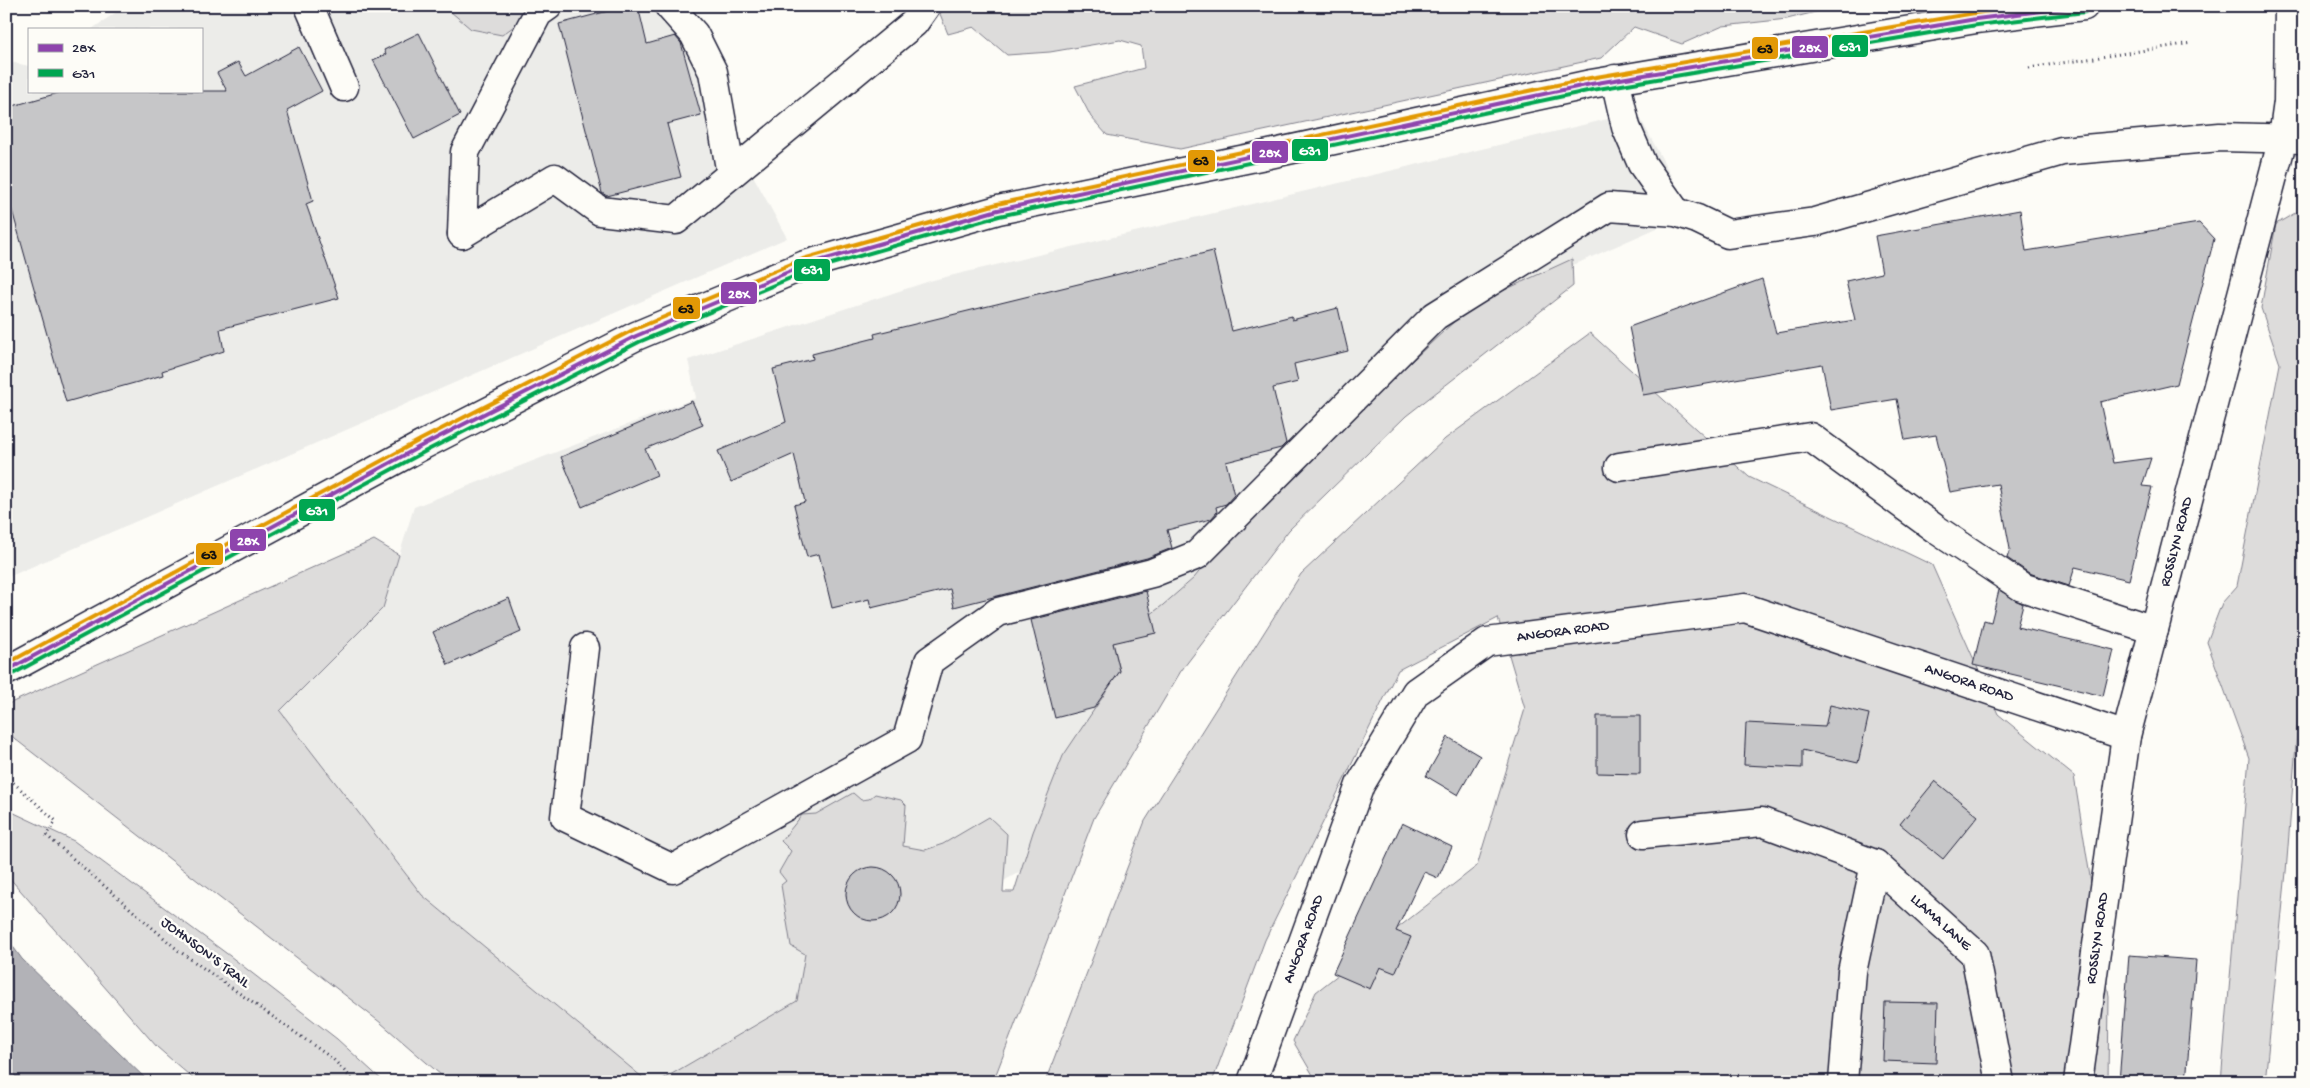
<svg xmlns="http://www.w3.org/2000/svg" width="2310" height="1088" font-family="'Gochi Hand',sans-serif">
	<rect width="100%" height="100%" fill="#fdfcf7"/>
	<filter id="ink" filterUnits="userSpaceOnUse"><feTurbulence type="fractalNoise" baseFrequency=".02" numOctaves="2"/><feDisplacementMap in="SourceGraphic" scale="10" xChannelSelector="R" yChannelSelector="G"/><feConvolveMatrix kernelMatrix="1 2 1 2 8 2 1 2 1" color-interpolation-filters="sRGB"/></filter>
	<g filter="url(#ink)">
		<g fill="#ecece9">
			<path d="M 125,6 L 661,6 L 787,238 L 6,578 L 6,61 L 29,66 L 29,91 L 201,91 L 201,29 L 92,29 Z"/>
			<path d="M 1637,112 L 1691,213 L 1501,297 L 1332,424 L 1038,861 L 658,1082 L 648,1082 L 422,895 L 280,711 L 383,608 L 414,507 L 696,398 L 688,360 L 933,280 Z"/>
		</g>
		<g fill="#dddcdb" stroke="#807f8b">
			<path d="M 444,6 L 527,6 L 521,21 L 502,35 L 471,29 Z"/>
			<path d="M 946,6 L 1840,6 L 1787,19 L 1723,26 L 1682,44 L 1634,27 L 1601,58 L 1180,149 L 1107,135 L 1091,117 L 1075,86 L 1144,68 L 1141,46 L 1120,40 L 1050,52 L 1007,55 L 974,27 L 948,34 L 940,14 Z"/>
			<path d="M 2304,208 L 2304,643 L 2286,872 L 2265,1082 L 2221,1082 L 2249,758 L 2207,642 L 2222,603 L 2237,586 L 2280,364 L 2261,308 L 2276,224 Z"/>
			<path d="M 1572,259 L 1573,286 L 1406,416 L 1289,530 L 1181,671 L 1094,818 L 993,1082 L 658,1082 L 797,1001 L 805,954 L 791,946 L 781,885 L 786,881 L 779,872 L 791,851 L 781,841 L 802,815 L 816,814 L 853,793 L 861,800 L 869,799 L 875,794 L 901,800 L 906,805 L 903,846 L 925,850 L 943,844 L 989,817 L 1007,834 L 1003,892 L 1014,892 L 1033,832 L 1063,756 L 1120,671 L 1113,643 L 1163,605 L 1194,578 L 1243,518 L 1472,305 Z"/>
			<path d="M 1590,333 L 1749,477 L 1932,565 L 1998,714 L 2074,776 L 2109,996 L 2108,1082 L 1317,1082 L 1293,1041 L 1316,992 L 1477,866 L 1525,709 L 1498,618 L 1398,670 L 1265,940 L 1212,1082 L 1045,1082 L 1145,821 L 1301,574 L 1445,439 Z"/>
			<path d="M 374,540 L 399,555 L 383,608 L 280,711 L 422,895 L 648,1082 L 449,1082 L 381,1023 L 15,739 L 6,729 L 6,705 Z"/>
			<path d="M 6,807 L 10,811 L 74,841 L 230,956 L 337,1039 L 384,1082 L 197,1082 L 157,1047 L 6,874 Z"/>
		</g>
		<path fill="#b2b2b7" stroke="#787885" d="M 6,937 L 22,959 L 149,1082 L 21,1082 L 6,1066 Z"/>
		<g fill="#c6c6c8" stroke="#22223b">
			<path d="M 627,6 L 638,6 L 647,44 L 675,36 L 681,43 L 701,115 L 667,124 L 681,177 L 607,196 L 602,193 L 559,24 Z"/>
			<path d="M 419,33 L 460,115 L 414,139 L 373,60 L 386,54 L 384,50 Z"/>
			<path d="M 299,47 L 322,91 L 287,110 L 313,201 L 306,204 L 339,298 L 220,329 L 224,351 L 162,371 L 163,375 L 66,402 L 6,189 L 6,108 L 65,91 L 227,91 L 217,73 L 238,62 L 246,76 Z"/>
			<path d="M 2020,210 L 2026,251 L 2199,223 L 2214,239 L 2177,384 L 2100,402 L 2113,463 L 2151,458 L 2142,486 L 2152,487 L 2129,580 L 2075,567 L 2069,586 L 2029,573 L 2007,558 L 2010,549 L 1998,484 L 1950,492 L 1936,435 L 1905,440 L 1897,399 L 1831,410 L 1822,364 L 1643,395 L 1629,327 L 1762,279 L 1776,333 L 1855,320 L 1846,281 L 1882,273 L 1875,236 Z"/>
			<path d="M 1213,251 L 1232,331 L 1292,316 L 1292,320 L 1338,308 L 1348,351 L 1294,364 L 1298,382 L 1273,388 L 1286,443 L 1281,448 L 1226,462 L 1234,495 L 1226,504 L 1216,507 L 1217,512 L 1211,519 L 1167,530 L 1172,548 L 1147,558 L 954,607 L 950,589 L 871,608 L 869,599 L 832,608 L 819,554 L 807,557 L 794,505 L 805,502 L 794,454 L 731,482 L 718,451 L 786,422 L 773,369 L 813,359 L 812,354 L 875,338 L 874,334 Z"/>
			<path d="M 692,401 L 703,425 L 645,449 L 657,475 L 582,507 L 561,457 Z"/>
			<path d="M 1999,590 L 2023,604 L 2017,627 L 2114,650 L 2103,696 L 1973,665 L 1984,620 L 1991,622 Z"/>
			<path d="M 1146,591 L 1156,633 L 1113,643 L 1120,671 L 1094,708 L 1055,718 L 1031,620 Z"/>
			<path d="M 509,598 L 521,632 L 448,665 L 433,632 Z"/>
			<path d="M 1830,705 L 1869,714 L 1858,763 L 1802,750 L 1802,768 L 1744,765 L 1746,723 L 1825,727 Z"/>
			<path d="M 1597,716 L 1640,716 L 1640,774 L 1597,773 Z"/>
			<path d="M 1448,737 L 1480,756 L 1458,795 L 1426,776 Z"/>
			<path d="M 1935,781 L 1978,816 L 1943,859 L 1900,824 Z"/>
			<path d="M 1402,823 L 1452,847 L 1438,878 L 1424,872 L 1396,931 L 1411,937 L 1395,973 L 1380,967 L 1370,989 L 1333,973 Z"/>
			<circle cx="873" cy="894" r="27"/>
			<path d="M 2129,955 L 2196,960 L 2186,1082 L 2119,1082 Z"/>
			<path d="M 1885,1002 L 1938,1003 L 1936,1063 L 1883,1061 Z"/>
		</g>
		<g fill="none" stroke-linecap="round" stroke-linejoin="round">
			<g stroke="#22223b" stroke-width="31">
				<g id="minor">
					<path d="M 309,6 L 344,87"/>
					<path d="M 669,6 L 694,34 L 713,72 L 731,174"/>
					<path d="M 1615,79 L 1626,127 L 1642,164 L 1676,212"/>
					<path d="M 462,234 L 555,178 L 600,211 L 676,220 L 914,23 L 926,6"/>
					<path d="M 462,234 L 465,152 L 538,13 L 548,6"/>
					<path d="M 1619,467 L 1810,437 L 1937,530 L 2022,587 L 2154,630"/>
					<path d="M 585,648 L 565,817 L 673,869 L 907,739 L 929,661 L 998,612 L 1152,573 L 1197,555 L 1435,316 L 1609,207 L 1676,212 L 1697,219 L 1728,234 L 1815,222 L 2062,151 L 2220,137 L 2304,139"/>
					<path d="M 6,671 L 423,445 L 636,336 L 805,265 L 998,210 L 1265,155 L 1591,84 L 1976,19 L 2084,6"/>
					<path id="s1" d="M 1643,834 L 1762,822 L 1875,864 L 1975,954 L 2000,1082"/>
					<path id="s2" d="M 1252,1082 L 1360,785 L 1416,692 L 1487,642 L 1745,608 L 2126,736"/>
					<path d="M 1843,1082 L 1852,972 L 1875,864"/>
					<path id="s3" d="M 2078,1082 L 2126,736 L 2283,138 L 2288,102 L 2289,6"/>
				</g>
			</g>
			<g stroke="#22223b" stroke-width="3" stroke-dasharray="1 4" stroke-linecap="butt">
				<path d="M 2029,68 L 2192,43"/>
				<path d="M 6,776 L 56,821 L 46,835 L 179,951 L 333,1059 L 355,1082"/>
			</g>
			<use href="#minor" stroke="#fdfcf7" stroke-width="28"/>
			<g stroke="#fdfcf7" stroke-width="8">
				<path id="bus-1" d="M 6,671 L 423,445 L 636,336 L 805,265 L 998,210 L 1591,84 L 1976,19 L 2082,6"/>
			</g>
			<g stroke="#fdfcf7" stroke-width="8">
				<path id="bus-2" d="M 9,676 L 426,451 L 639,342 L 807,271 L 999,216 L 1592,90 L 1977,25 L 2085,12"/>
			</g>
			<g stroke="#fdfcf7" stroke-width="8">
				<path id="bus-3" d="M 6,664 L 420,440 L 633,330 L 803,259 L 997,204 L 1590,78 L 1975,13 L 2030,6"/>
			</g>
			<use href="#bus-1" stroke="#8e44ad" stroke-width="4"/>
			<use href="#bus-2" stroke="#00a651" stroke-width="4"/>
			<use href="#bus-3" stroke="#e29906" stroke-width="4"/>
		</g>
	</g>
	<g text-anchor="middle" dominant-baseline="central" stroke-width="5" stroke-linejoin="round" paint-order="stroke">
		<g font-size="15" fill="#22223b" stroke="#fdfcf7">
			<text stroke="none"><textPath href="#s3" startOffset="550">ROSSLYN ROAD</textPath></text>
			<text stroke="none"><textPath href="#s2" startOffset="588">ANGORA ROAD</textPath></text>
			<text stroke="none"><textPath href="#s2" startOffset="1008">ANGORA ROAD</textPath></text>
			<text stroke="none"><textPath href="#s1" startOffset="328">LLAMA LANE</textPath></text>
			<text stroke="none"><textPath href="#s3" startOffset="145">ROSSLYN ROAD</textPath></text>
			<text stroke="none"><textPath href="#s2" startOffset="152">ANGORA ROAD</textPath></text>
			<text transform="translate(205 953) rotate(37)">JOHNSON'S TRAIL</text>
		</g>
	</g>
	<g stroke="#fdfcf7" stroke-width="2">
		<rect x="1831" y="34" width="38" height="24" rx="5" fill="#00a651"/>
		<rect x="1791" y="35" width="38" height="24" rx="5" fill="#8e44ad"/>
		<rect x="1751" y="36" width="28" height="24" rx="5" fill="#e29906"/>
		<rect x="1291" y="138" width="38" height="24" rx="5" fill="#00a651"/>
		<rect x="1251" y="140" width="38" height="24" rx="5" fill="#8e44ad"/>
		<rect x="1187" y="149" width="29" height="24" rx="5" fill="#e29906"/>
		<rect x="793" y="258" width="38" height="24" rx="5" fill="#00a651"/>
		<rect x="720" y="281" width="38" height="24" rx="5" fill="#8e44ad"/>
		<rect x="672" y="296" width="29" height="24" rx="5" fill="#e29906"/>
		<rect x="298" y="498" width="38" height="24" rx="5" fill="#00a651"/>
		<rect x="229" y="528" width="38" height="24" rx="5" fill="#8e44ad"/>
		<rect x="195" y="542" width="29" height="24" rx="5" fill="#e29906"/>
	</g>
	<g font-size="14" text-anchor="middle" font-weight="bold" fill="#fff">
		<text x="1850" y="51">G31</text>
		<text x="1810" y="52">28X</text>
		<text x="1310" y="155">G31</text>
		<text x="1270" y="157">28X</text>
		<text x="812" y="274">G31</text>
		<text x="739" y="298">28X</text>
		<text x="317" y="515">G31</text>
		<text x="248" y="545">28X</text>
	</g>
	<g font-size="14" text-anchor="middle" font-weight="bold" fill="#111">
		<text x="1765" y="53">G3</text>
		<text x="1201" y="165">G3</text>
		<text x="686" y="313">G3</text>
		<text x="209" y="559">G3</text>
	</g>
	<rect width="2310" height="1088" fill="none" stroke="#fdfcf7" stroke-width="25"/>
	<rect x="12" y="12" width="2285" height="1063" fill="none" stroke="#22223b" stroke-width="2" filter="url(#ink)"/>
	<rect x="28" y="28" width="175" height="65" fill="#fdfcf7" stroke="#a5a5ac"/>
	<rect x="38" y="44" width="25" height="8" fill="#8e44ad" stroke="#a5a5ac"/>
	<text x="72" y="52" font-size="15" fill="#22223b">28X</text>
	<rect x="38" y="69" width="25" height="8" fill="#00a651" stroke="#a5a5ac"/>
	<text x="72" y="78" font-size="15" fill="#22223b">G31</text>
</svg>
